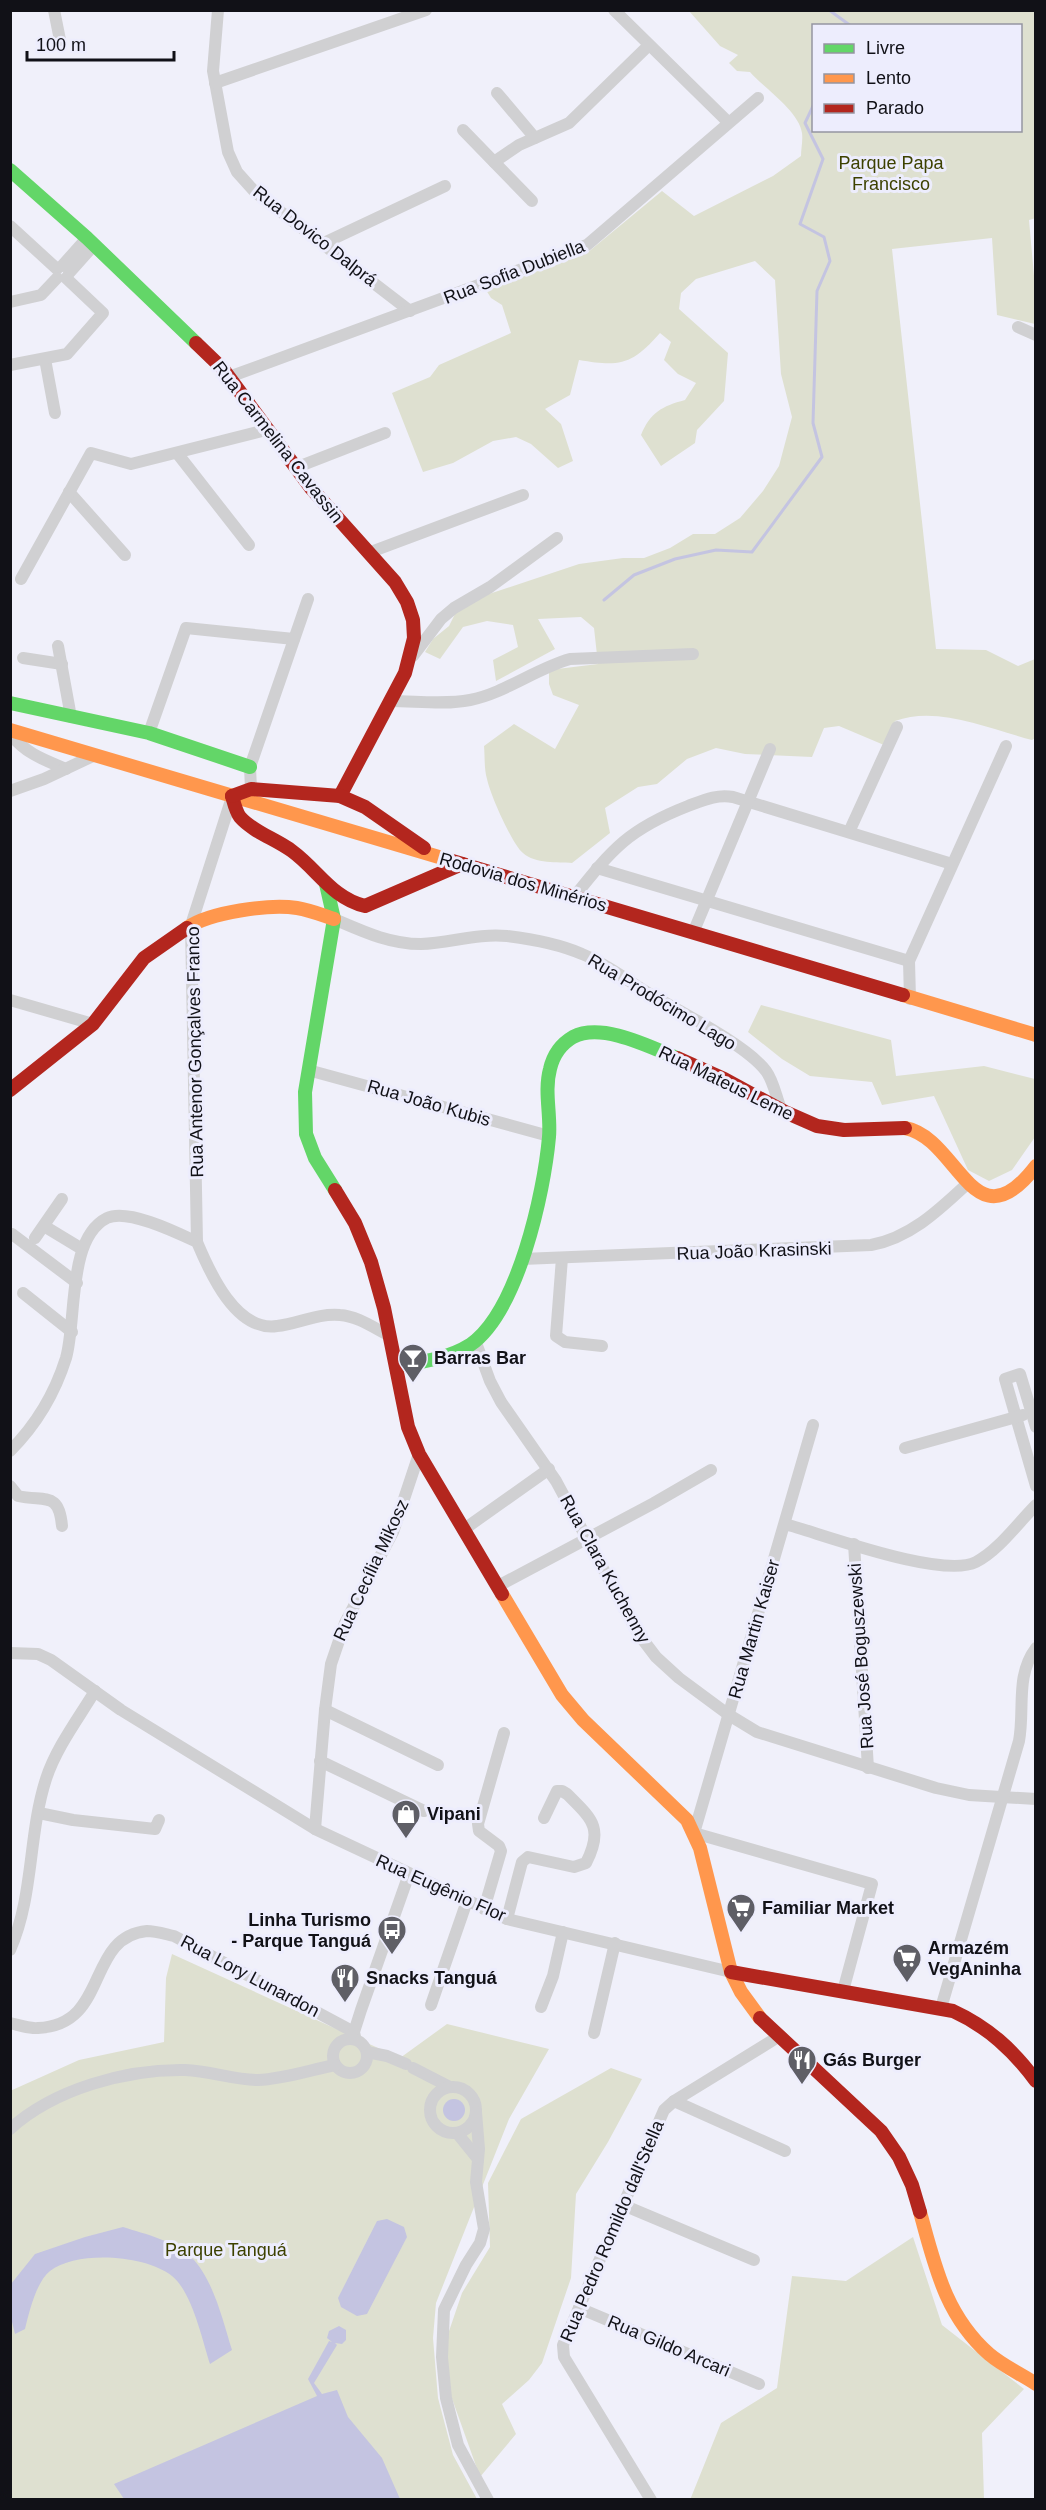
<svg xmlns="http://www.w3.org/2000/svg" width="1046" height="2510" font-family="Helvetica,sans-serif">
	<rect width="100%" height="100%" fill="#f0f0fa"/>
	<g fill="#dee0d0" fill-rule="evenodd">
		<path d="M 689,11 L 1035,11 L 1036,218 L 1029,220 L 1035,287 L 1035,324 L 997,315 L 992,238 L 892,249 L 936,649 L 986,650 L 1018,666 L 1035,659 L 1035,738 L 1032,740 C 990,729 937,705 895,721 L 884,745 L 839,726 L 824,728 L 812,757 L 745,754 L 716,748 L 687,759 L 657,784 L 638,787 L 605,808 L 610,833 L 572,863 C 558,862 535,864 523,853 C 512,844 490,794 487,779 C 484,769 485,757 484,746 L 514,724 L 555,749 L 579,705 L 553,695 L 549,684 L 549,670 L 598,664 L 594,628 L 581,617 L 538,619 L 555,649 L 496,681 L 493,660 L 518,647 L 513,625 L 487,621 L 463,627 L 440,659 L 425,652 L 433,639 L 449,626 L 457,610 L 474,599 L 579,564 L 623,558 L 644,558 L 670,548 L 693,534 L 715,534 L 740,518 L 763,491 L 779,466 L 792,417 L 781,374 L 775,280 L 755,261 L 696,279 L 681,293 L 679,309 L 728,353 L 724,401 L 697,430 L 695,443 L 661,466 L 641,435 C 650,413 662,406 685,400 L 696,383 L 678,374 L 664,360 L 671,342 L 660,333 C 632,365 620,367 579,360 L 570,395 L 545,409 L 561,424 L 573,461 L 558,468 L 531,444 L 516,437 L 493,441 L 453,463 L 423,472 L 392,393 L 430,377 L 439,365 L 511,333 L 502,305 L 491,298 L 486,290 L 587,253 L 662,191 L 694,216 L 773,176 L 801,156 C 801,149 803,140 802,133 C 799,111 764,88 750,72 L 737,71 L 729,63 L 738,55 L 720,46 ZM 814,26 L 1020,26 L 1020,130 L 814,130 Z"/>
		<path d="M 761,1005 L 891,1040 L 896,1076 L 984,1066 L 1035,1079 L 1035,1137 L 1012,1170 L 989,1181 L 968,1170 L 934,1096 L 882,1105 L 872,1082 L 810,1076 L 782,1059 L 748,1032 Z"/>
		<path d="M 172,1954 L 400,2058 L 447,2024 L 549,2049 L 509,2119 L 436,2303 L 433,2338 L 438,2398 L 453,2455 L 477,2499 L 11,2499 L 10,2091 L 79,2060 L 164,2042 L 166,1978 Z"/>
		<path d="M 611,2068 L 642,2079 L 608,2142 L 576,2194 L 571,2278 L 542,2363 L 529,2380 L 502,2404 L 516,2434 L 480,2477 L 450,2393 L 446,2340 L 462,2293 L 490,2247 L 488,2183 L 521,2119 Z"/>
		<path d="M 913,2237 L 942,2325 L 1024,2389 L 982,2433 L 984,2499 L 690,2500 L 721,2423 L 777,2388 L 792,2276 L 846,2281 Z"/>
	</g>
	<g fill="#c4c4e1">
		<circle cx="454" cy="2110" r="11"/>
		<path d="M 387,2219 L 404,2227 L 407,2237 L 367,2314 L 357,2316 L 341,2307 L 338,2298 L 377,2221 Z"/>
		<path d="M 123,2227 C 145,2234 175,2241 191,2257 C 213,2278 223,2321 232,2350 L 210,2364 C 202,2339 192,2292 172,2276 C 146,2255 77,2250 50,2271 C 36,2282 29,2313 25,2329 L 15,2334 L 11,2318 L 11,2284 L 35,2254 L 85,2237 Z"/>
		<path d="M 339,2326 L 346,2330 L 346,2340 L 342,2344 L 335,2343 L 337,2345 L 314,2383 L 322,2394 L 337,2390 L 348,2417 L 382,2458 L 400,2499 L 124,2499 L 114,2484 L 317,2396 L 308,2379 L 329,2341 L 332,2342 L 327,2338 L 329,2331 Z"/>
	</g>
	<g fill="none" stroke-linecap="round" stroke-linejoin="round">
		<g stroke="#c4c4e1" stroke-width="3">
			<path d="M 829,10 L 851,26"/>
			<path d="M 604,600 L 634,575 L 675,559 L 716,550 L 752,552 L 822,457 L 813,423 L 817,291 L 830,261 L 824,237 L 800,224 L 823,159 L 805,123 L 814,104"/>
		</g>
		<g stroke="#d0d0d2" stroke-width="12">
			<path d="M 54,10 L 60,40"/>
			<path d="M 218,10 L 213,71 L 228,152 L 237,172 L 255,192 L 410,311"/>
			<path d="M 614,10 L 728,122"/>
			<path d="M 215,83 L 426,10"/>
			<path d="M 497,93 L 535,138"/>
			<path d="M 463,130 L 532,201"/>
			<path d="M 494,162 L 519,145 L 569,123 L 648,46"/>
			<path d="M 10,226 L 57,269"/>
			<path d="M 324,243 L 445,186"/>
			<path d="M 62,266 L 87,238"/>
			<path d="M 69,273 L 94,245"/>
			<path d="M 10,302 L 41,295 L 57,278"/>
			<path d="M 1018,327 L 1036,335"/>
			<path d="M 45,359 L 55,413"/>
			<path d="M 10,365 L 67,354 L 103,313 L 66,278"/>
			<path d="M 229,377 L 587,245 L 758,98"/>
			<path d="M 177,453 L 249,545"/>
			<path d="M 295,468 L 385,433"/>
			<path d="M 69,492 L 125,555"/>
			<path d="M 368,553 L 523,495"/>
			<path d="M 21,579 L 91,453 L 131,464 L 266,430"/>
			<path d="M 58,646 L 71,717"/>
			<path d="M 413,656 L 441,619 L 454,608 L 490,587 L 557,538"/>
			<path d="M 23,658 L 62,664"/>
			<path d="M 391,701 C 416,701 445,705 470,700 C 505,693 535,669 570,659 L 693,654"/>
			<path d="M 149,733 L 186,628 L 294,639"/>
			<path d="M 10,734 C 27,754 42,759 66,769"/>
			<path d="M 251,789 L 250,767 L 308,599"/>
			<path d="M 10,791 L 44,779 L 93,756"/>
			<path d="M 849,832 L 897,727"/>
			<path d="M 597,868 L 909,961"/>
			<path d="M 574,897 C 613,848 629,829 688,806 C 704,800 717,794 733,797 L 952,864"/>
			<path d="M 334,919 C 362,931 389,944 421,944 C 450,943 478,933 507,936 C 532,939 559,944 582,954 C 605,963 624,978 645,991 C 675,1009 747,1045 766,1071 C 774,1082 776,1097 781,1109"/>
			<path d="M 693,933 L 770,749"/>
			<path d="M 910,999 L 909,961 L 1006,746"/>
			<path d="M 10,1000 L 93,1024"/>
			<path d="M 308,1070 L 549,1136"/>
			<path d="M 44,1226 L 82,1249"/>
			<path d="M 12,1234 L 77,1283"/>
			<path d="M 35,1238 L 62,1199"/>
			<path d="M 197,1242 L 191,925 L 232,797"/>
			<path d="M 562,1258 L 556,1336 L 565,1342 L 602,1346"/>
			<path d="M 522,1259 L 871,1245 C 910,1238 939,1210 967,1184"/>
			<path d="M 23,1293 L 72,1332"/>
			<path d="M 475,1340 L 490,1381 L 501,1402 L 556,1481 L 637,1632 L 656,1657 L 679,1678 L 729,1715 L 757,1732 L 936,1788 L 969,1795 L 1036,1799"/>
			<path d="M 813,1425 L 694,1833 L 872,1884 L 843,1991"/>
			<path d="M 1036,1427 L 1020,1374 L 1005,1379 L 1036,1486"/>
			<path d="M 905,1448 L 1023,1415"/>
			<path d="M 10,1451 C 36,1425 55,1393 66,1358 C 77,1319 67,1238 107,1218 C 128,1208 178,1233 197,1242 C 210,1273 236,1332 277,1326 C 298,1324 317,1313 340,1315 C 357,1316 374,1328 390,1336"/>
			<path d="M 10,1486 L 18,1496 C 45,1502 59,1491 62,1526"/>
			<path d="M 785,1524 C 825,1535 942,1579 976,1562 C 999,1550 1017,1524 1036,1505"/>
			<path d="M 463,1530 L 549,1469"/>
			<path d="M 854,1544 L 868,1768"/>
			<path d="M 498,1586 L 654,1503 L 711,1470"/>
			<path d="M 10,1653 L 38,1654 L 51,1660 L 121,1710 L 315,1829 L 507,1919 L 731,1972"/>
			<path d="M 325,1710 L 438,1765"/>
			<path d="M 320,1761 L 424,1811"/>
			<path d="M 39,1813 L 73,1820 L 155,1829 L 159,1820"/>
			<path d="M 315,1829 L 325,1710 L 331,1664 L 345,1623 L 393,1532 L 419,1454"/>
			<path d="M 484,1909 L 501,1851 L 499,1846 L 479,1831 L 478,1824 L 504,1733"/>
			<path d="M 507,1919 L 522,1862 L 528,1857 L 574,1867 L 586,1863 C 604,1828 592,1819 567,1794 L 562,1791 L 557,1791 L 544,1818"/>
			<path d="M 10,1950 C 34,1896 28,1835 46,1779 C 56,1748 78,1719 95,1691"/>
			<path d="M 431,2005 L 467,1901"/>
			<path d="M 541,2007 L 553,1976 L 563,1932"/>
			<path d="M 941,2008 L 1019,1741 C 1025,1709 1015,1676 1036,1648"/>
			<path d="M 10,2023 C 19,2025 29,2029 38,2028 C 110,2025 85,1937 147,1931 C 155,1931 165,1934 174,1936 L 354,2032"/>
			<path d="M 594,2033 L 615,1943"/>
			<path d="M 355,2037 L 354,2032 L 361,2010 L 409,1874"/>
			<circle cx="350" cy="2056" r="17"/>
			<path d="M 367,2052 L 387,2056 L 406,2064"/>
			<path d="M 413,2068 L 450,2087"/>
			<circle cx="453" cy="2110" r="23"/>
			<path d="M 674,2101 L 785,2151"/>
			<path d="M 476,2112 L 479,2149 L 476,2182 L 484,2229 L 480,2243 L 466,2265 L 444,2310 L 442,2357 L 446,2398 L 458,2445 L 488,2500"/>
			<path d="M 10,2129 C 54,2089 126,2069 185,2070 C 210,2071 235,2080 258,2080 C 284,2079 310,2070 335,2065"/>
			<path d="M 457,2133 L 478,2159"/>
			<path d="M 623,2205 L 754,2260"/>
			<path d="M 579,2308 L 759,2384"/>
			<path d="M 651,2500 L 564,2357 L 563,2345 L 664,2110 L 674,2101 L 778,2037"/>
		</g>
		<g stroke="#63d668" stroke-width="14">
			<path d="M 10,170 L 87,238 L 196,343"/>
			<path d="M 10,703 L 149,733 L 250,767"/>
			<path d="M 326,884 L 334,919 L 305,1092 L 306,1134 L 315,1158 L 335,1190"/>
			<path d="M 396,1366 C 421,1362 448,1359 470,1345 C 518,1312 544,1193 549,1137 C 551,1115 544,1091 550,1069 C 553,1056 561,1044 573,1037 C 602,1022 650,1047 677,1058"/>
		</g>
		<g stroke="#ff974d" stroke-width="14">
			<path d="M 10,730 L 449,860"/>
			<path d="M 187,928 C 210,912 269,904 297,908 C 310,910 322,915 334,919"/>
			<path d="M 903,995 L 1036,1035"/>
			<path d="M 905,1128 C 959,1138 973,1248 1036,1166"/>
			<path d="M 502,1594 L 562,1695 L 583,1720 L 687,1820 L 700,1848 L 731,1972 L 741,1992 L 760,2018"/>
			<path d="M 920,2212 C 935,2266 945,2315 989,2354 C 1003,2366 1021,2374 1036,2384"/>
		</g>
		<g stroke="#b3261e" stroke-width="14">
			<path d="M 196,343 L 223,369 L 311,488 L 395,582 L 407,602 L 413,620 L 414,638 L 405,673 L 340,796"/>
			<path d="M 232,796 C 234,803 236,812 240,817 C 253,832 276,839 292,851 C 318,870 332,898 365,906 L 462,864"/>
			<path d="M 232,796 L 251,789 L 340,796 L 365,807 L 424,848"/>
			<path d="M 449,860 L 903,995"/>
			<path d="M 677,1058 L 724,1079 L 785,1112 L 817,1126 L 844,1130 L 905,1128"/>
			<path d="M 10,1090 L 93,1024 L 144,958 L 187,928"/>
			<path d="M 335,1190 L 355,1223 L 371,1262 L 384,1308 L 408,1427 L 419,1454 L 502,1594"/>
			<path d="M 731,1972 L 953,2011 C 988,2027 1013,2050 1036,2081"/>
			<path d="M 760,2018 L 881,2131 L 899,2157 L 912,2185 L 920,2212"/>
		</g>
	</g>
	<defs>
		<g id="bar-pin" transform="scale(1.5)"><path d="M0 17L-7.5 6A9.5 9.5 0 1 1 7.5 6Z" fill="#5f5f66" stroke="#ededfd"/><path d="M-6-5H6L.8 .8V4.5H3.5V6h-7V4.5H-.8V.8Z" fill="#fff"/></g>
		<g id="shop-pin" transform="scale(1.5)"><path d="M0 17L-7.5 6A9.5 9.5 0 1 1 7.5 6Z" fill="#5f5f66" stroke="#ededfd"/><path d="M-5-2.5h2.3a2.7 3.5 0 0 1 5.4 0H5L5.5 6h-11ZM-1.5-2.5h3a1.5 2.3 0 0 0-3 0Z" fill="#fff"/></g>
		<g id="supermarket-pin" transform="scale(1.5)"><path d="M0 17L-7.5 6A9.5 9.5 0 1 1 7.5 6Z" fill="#5f5f66" stroke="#ededfd"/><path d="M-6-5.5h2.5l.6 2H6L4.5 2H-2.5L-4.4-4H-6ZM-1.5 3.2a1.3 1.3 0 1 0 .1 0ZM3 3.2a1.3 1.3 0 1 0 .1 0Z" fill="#fff"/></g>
		<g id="bus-pin" transform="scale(1.5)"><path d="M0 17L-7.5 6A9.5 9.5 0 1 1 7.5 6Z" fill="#5f5f66" stroke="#ededfd"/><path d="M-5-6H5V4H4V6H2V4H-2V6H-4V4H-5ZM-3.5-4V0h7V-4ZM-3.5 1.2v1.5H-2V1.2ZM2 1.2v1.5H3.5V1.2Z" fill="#fff"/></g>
		<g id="restaurant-pin" transform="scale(1.5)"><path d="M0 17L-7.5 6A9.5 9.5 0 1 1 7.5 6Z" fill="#5f5f66" stroke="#ededfd"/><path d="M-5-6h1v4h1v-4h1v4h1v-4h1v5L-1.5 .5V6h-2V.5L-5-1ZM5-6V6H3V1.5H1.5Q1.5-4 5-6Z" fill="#fff"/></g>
	</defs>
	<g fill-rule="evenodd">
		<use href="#bar-pin" x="413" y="1358"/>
		<use href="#shop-pin" x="406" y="1814"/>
		<use href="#supermarket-pin" x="741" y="1908"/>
		<use href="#bus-pin" x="392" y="1930"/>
		<use href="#supermarket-pin" x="907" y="1958"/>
		<use href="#restaurant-pin" x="345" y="1978"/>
		<use href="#restaurant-pin" x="802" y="2060"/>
	</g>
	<g text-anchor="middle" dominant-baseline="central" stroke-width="6" stroke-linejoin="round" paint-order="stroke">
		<g font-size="18" fill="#3d4100" stroke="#ededfd">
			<text x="891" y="163">Parque Papa<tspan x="891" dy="21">Francisco</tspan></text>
			<text x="226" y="2250">Parque Tanguá</text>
		</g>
		<g font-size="18" fill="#111117" stroke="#ededfd">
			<text transform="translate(315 236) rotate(38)">Rua Dovico Dalprá</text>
			<text transform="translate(514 272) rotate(-21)">Rua Sofia Dubiella</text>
			<text transform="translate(278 442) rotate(52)">Rua Carmelina Cavassin</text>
			<text transform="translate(523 882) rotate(16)">Rodovia dos Minérios</text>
			<text transform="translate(662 1002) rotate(31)">Rua Prodócimo Lago</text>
			<text transform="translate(195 1052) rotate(-91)">Rua Antenor Gonçalves Franco</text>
			<text transform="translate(726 1083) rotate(26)">Rua Mateus Leme</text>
			<text transform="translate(429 1103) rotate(16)">Rua João Kubis</text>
			<text transform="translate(754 1251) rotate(-2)">Rua João Krasinski</text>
			<text transform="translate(605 1569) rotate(61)">Rua Clara Kuchenny</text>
			<text transform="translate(371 1570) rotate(-65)">Rua Cecília Mikosz</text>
			<text transform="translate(754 1629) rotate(-74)">Rua Martin Kaiser</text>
			<text transform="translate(861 1656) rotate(-94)">Rua José Boguszewski</text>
			<text transform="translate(441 1888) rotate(24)">Rua Eugênio Flor</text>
			<text transform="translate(250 1976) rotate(28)">Rua Lory Lunardon</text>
			<text transform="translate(612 2231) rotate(-67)">Rua Pedro Romildo dall'Stella</text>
			<text transform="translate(669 2346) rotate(23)">Rua Gildo Arcari</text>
		</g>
		<g font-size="18" font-weight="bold" fill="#111117" stroke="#ededfd" text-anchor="start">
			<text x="434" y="1358">Barras Bar</text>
			<text x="427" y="1814">Vipani</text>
			<text x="762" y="1908">Familiar Market</text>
			<text x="371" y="1920" text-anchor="end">Linha Turismo<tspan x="371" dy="21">- Parque Tanguá</tspan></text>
			<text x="928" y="1948">Armazém<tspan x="928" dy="21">VegAninha</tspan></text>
			<text x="366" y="1978">Snacks Tanguá</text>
			<text x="823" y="2060">Gás Burger</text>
		</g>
	</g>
	<rect width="1046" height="2510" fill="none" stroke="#111117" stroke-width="24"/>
	<rect x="812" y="24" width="210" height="108" fill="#ededfd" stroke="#9595a1" stroke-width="1.5"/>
	<rect x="824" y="44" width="30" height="9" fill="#63d668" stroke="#9595a1" stroke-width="1.5"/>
	<text x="866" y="54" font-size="18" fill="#111117">Livre</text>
	<rect x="824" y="74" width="30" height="9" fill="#ff974d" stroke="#9595a1" stroke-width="1.5"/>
	<text x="866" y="84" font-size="18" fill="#111117">Lento</text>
	<rect x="824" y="104" width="30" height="9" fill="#b3261e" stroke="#9595a1" stroke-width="1.5"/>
	<text x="866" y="114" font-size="18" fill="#111117">Parado</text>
	<path d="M27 51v9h147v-9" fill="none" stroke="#111117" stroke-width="3"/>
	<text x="36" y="51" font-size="18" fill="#111117" stroke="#ededfd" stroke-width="4.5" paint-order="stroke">100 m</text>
</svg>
